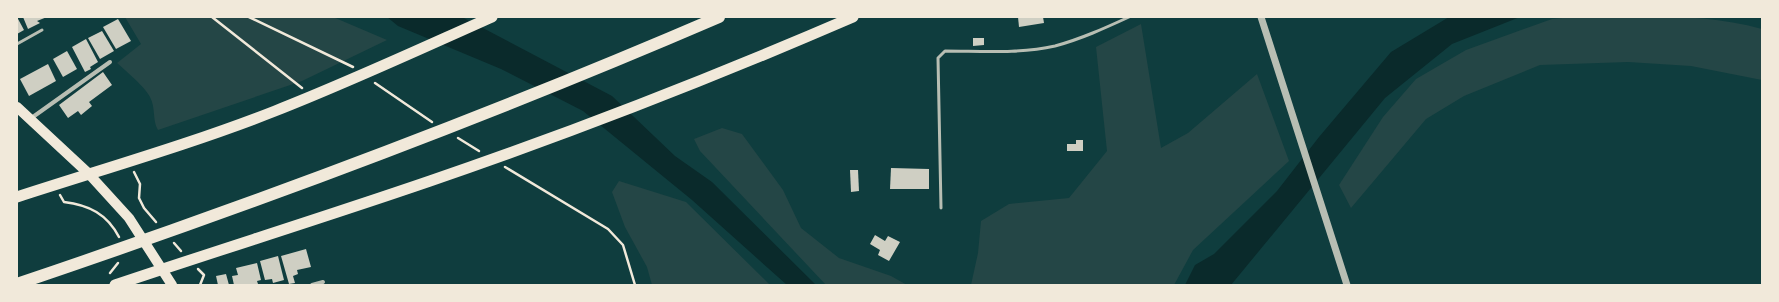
<svg xmlns="http://www.w3.org/2000/svg" width="1779" height="302" font-family="Mulish,sans-serif">
	<rect width="100%" height="100%" fill="#0f3d3e"/>
	<g fill="#244646">
		<path d="M 125,17 L 333,17 L 387,40 L 302,81 L 158,130 C 152,120 156,108 150,97 C 145,87 126,71 117,63 L 141,44 Z"/>
		<path d="M 1573,17 C 1637,17 1700,12 1762,29 L 1762,80 L 1691,66 L 1628,62 L 1540,65 L 1464,96 L 1426,119 L 1351,208 L 1339,185 L 1383,117 L 1416,79 L 1466,50 L 1552,19 Z"/>
		<path d="M 1141,24 L 1161,148 L 1188,133 L 1257,74 L 1289,161 L 1193,250 L 1174,285 L 971,285 L 978,253 L 981,221 L 1009,204 L 1069,198 L 1107,151 L 1096,47 Z"/>
		<path d="M 722,128 L 742,134 L 783,190 L 801,228 L 839,258 L 891,276 L 907,285 L 826,285 L 700,151 L 694,139 Z"/>
		<path d="M 619,181 L 686,202 L 770,285 L 652,285 L 647,267 L 625,227 L 612,192 Z"/>
	</g>
	<g fill="#0a2a2b">
		<path d="M 387,17 L 462,17 L 612,96 L 675,156 L 712,182 L 816,285 L 787,285 L 692,200 L 583,111 L 501,69 L 398,26 Z"/>
		<path d="M 1449,17 L 1520,17 L 1452,44 L 1385,98 L 1231,285 L 1185,285 L 1195,265 L 1214,254 L 1277,191 L 1319,137 L 1391,52 Z"/>
	</g>
	<g fill="#cfcfc3">
		<path d="M 17,17 L 24,30 L 17,34 Z"/>
		<path d="M 23,17 L 47,17 L 37,21 L 40,23 L 28,29 Z"/>
		<path d="M 1018,17 L 1043,17 L 1044,23 L 1019,27 Z"/>
		<path d="M 118,19 L 131,41 L 116,49 L 103,27 Z"/>
		<path d="M 102,31 L 114,51 L 100,59 L 88,38 Z"/>
		<path d="M 973,38 L 984,38 L 984,45 L 973,46 Z"/>
		<path d="M 86,39 L 98,62 L 90,67 L 91,69 L 85,72 L 72,47 Z"/>
		<path d="M 67,51 L 77,69 L 63,77 L 53,59 Z"/>
		<path d="M 48,64 L 56,81 L 29,96 L 20,79 Z"/>
		<path d="M 103,72 L 112,85 L 89,102 L 92,106 L 81,115 L 78,111 L 68,118 L 59,105 Z"/>
		<path d="M 1076,140 L 1083,140 L 1083,151 L 1067,151 L 1067,144 L 1076,144 Z"/>
		<path d="M 891,168 L 929,169 L 929,189 L 890,189 Z"/>
		<path d="M 850,170 L 858,170 L 859,191 L 851,192 Z"/>
		<path d="M 875,235 L 885,241 L 888,236 L 900,242 L 889,261 L 878,255 L 880,250 L 870,244 Z"/>
		<path d="M 306,249 L 311,267 L 297,270 L 298,274 L 293,276 L 295,283 L 289,284 L 281,256 Z"/>
		<path d="M 278,256 L 284,280 L 273,283 L 272,279 L 265,280 L 260,261 Z"/>
		<path d="M 257,263 L 261,280 L 257,281 L 258,284 L 234,285 L 232,276 L 238,275 L 236,268 Z"/>
		<path d="M 226,274 L 229,285 L 218,285 L 216,276 Z"/>
	</g>
	<g fill="none" stroke-linecap="round" stroke-linejoin="round">
		<g stroke="#f1e9da" stroke-width="2.5">
			<path d="M 212,17 L 302,88"/>
			<path d="M 249,17 L 353,67"/>
			<path d="M 375,83 L 432,122"/>
			<path d="M 458,138 L 479,151"/>
			<path d="M 505,167 L 608,229 L 623,245 L 635,285"/>
			<path d="M 134,172 L 140,184 L 139,198 L 144,208 L 156,222"/>
			<path d="M 60,195 L 64,202 C 89,205 107,214 119,237"/>
			<path d="M 174,243 L 181,251"/>
			<path d="M 198,269 L 204,275 L 200,285"/>
			<path d="M 110,273 L 118,263"/>
		</g>
		<g stroke="#b8beb3" stroke-width="3">
			<path d="M 17,44 L 42,30"/>
			<path d="M 941,208 L 938,58 L 945,51 C 981,51 1019,54 1055,46 C 1081,39 1105,28 1129,17"/>
		</g>
		<g stroke="#b8beb3" stroke-width="4">
			<path d="M 30,119 L 110,62"/>
			<path d="M 312,285 L 323,282"/>
		</g>
		<path stroke="#b8beb3" stroke-width="7" d="M 1261,17 L 1347,285"/>
		<path stroke="#f1e9da" stroke-width="10" d="M 17,107 L 88,173 L 129,218 L 172,285"/>
		<g stroke="#f1e9da" stroke-width="11">
			<path d="M 17,197 C 103,169 191,144 275,111 C 349,82 420,49 492,17"/>
			<path d="M 115,285 C 219,250 325,217 430,181 C 573,132 714,77 853,17"/>
		</g>
		<path stroke="#f1e9da" stroke-width="12" d="M 17,284 C 254,204 489,116 719,17"/>
	</g>
	<rect width="1779" height="302" fill="none" stroke="#f1e9da" stroke-width="36"/>
</svg>
